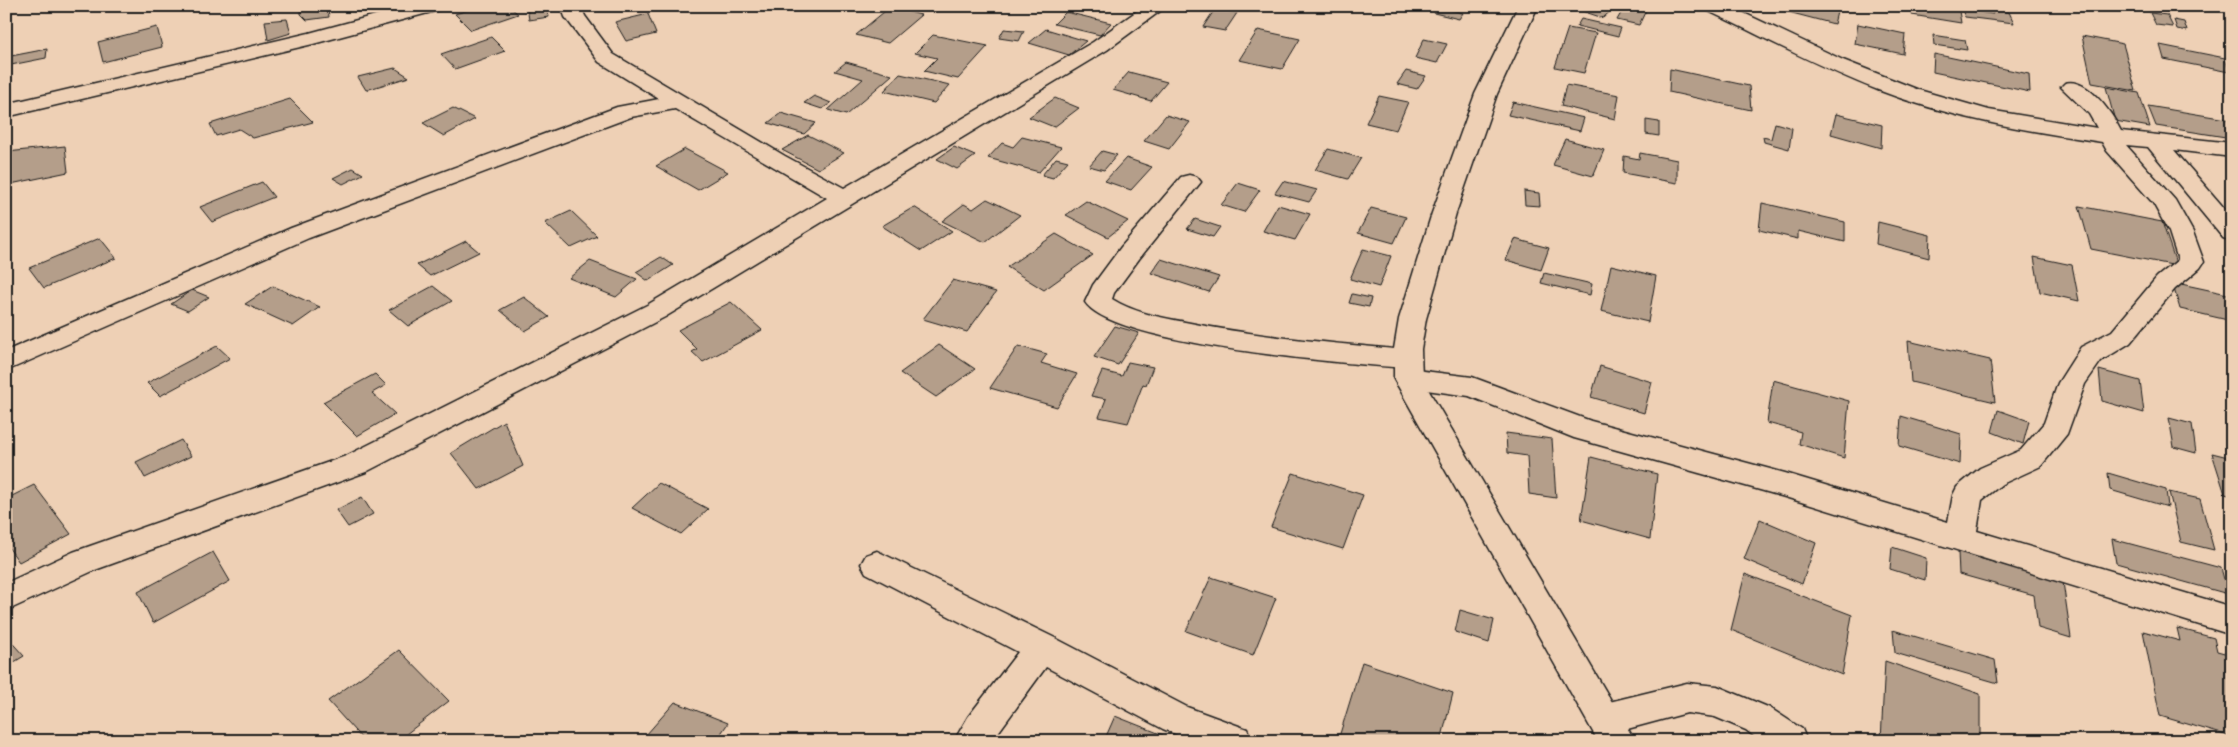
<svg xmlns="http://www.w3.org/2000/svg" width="2238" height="747" font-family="Dekko,sans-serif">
	<rect width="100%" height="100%" fill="#eed0b5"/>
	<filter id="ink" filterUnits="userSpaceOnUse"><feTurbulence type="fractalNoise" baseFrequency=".02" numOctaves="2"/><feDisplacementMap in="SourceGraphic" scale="10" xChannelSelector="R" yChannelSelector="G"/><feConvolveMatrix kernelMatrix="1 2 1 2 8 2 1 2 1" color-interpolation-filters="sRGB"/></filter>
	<g filter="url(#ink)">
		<g fill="#b49e8a" stroke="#1c1c1c">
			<path d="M 301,6 L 345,6 L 328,9 L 329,17 L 307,20 L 301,14 Z"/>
			<path d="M 481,6 L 509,6 L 518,14 L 471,30 L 455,14 Z"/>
			<path d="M 527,6 L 547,6 L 549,17 L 529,20 Z"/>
			<path d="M 1439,6 L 1454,6 L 1451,10 L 1463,13 L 1459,19 L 1434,13 Z"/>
			<path d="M 1567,6 L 1616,6 L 1603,18 Z"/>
			<path d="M 1625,6 L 1648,6 L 1639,25 L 1617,20 Z"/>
			<path d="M 1777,6 L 1829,6 L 1838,8 L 1834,24 L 1777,9 Z"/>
			<path d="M 1912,6 L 1933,6 L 1959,11 L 1961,23 L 1912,15 Z"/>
			<path d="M 890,7 L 921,15 L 888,43 L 856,35 Z"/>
			<path d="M 1215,9 L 1237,13 L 1225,31 L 1203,27 Z"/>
			<path d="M 1962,10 L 1993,14 L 1992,10 L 2009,12 L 2014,23 L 1965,17 Z"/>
			<path d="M 1066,12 L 1111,23 L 1100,35 L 1054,24 Z"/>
			<path d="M 2150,13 L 2167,15 L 2173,27 L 2156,25 Z"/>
			<path d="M 648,14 L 656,34 L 626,41 L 615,22 Z"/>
			<path d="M 287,19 L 291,33 L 268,40 L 265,21 Z"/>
			<path d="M 1581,19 L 1621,28 L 1618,36 L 1577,26 Z"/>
			<path d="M 2174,20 L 2184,22 L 2187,31 L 2177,29 Z"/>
			<path d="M 1858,24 L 1905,34 L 1903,54 L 1855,44 Z"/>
			<path d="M 157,27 L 162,47 L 103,62 L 98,42 Z"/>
			<path d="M 1568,28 L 1596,33 L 1584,73 L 1555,67 Z"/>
			<path d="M 1004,29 L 1024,31 L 1019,41 L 999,38 Z"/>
			<path d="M 1046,29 L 1086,41 L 1069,55 L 1029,43 Z"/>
			<path d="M 1258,30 L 1300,39 L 1282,69 L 1239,60 Z"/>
			<path d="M 933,35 L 988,46 L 958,79 L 924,71 L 937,58 L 915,53 Z"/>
			<path d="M 1933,35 L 1965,40 L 1967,50 L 1934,45 Z"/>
			<path d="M 2082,36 L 2123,44 L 2136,91 L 2092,83 Z"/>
			<path d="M 491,37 L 505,51 L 455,69 L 441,54 Z"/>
			<path d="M 1424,39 L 1447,44 L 1437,63 L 1415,58 Z"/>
			<path d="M 2160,45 L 2225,58 L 2229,72 L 2164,59 Z"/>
			<path d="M 47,49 L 46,58 L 6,66 L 6,57 Z"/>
			<path d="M 1934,54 L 2029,74 L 2030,92 L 1933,72 Z"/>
			<path d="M 846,62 L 892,75 L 846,115 L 828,110 L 863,79 L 835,71 Z"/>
			<path d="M 395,68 L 409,77 L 366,90 L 358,77 Z"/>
			<path d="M 1670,69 L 1749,86 L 1751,110 L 1669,92 Z"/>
			<path d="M 1406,71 L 1426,76 L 1417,89 L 1397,84 Z"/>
			<path d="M 1129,72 L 1167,82 L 1151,101 L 1113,90 Z"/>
			<path d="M 900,74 L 950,85 L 934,103 L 884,91 Z"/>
			<path d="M 1566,85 L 1619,95 L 1615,119 L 1561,106 Z"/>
			<path d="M 2106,87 L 2139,93 L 2150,127 L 2115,121 Z"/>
			<path d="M 814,96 L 831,103 L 822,109 L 804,103 Z"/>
			<path d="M 1379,96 L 1408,102 L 1396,130 L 1366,123 Z"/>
			<path d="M 1055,98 L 1079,108 L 1054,127 L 1029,117 Z"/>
			<path d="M 290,99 L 313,122 L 253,138 L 239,129 L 216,136 L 210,124 Z"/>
			<path d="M 1513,102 L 1584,118 L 1580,131 L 1508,115 Z"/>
			<path d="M 2148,106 L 2232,120 L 2232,138 L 2156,126 Z"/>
			<path d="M 453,108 L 475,119 L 444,136 L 423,123 Z"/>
			<path d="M 781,113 L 816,123 L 804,134 L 768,123 Z"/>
			<path d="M 1836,114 L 1882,125 L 1881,148 L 1831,134 Z"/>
			<path d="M 1166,115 L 1190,122 L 1169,149 L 1144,141 Z"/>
			<path d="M 1646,120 L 1659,122 L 1659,136 L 1646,134 Z"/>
			<path d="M 1775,123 L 1792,128 L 1789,149 L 1764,142 L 1763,137 L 1771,139 Z"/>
			<path d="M 808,135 L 844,153 L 818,169 L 782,150 Z"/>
			<path d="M 1022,137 L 1061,147 L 1039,172 L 988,158 L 1002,143 L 1013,147 Z"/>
			<path d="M 1565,139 L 1604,150 L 1593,176 L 1553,165 Z"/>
			<path d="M 65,146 L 68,172 L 6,185 L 7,152 Z"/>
			<path d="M 954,147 L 975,156 L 957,169 L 937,159 Z"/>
			<path d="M 685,149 L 728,172 L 698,190 L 656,166 Z"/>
			<path d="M 1328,149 L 1361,158 L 1348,179 L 1315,170 Z"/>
			<path d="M 1102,151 L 1117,155 L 1104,170 L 1089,166 Z"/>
			<path d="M 1640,153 L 1677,160 L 1677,183 L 1623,173 L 1624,156 L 1639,159 Z"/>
			<path d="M 1056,158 L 1068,161 L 1053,178 L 1042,175 Z"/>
			<path d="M 1126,158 L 1152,167 L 1131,190 L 1105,181 Z"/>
			<path d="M 353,168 L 363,174 L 343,184 L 333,178 Z"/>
			<path d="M 1283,181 L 1317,190 L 1309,202 L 1275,193 Z"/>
			<path d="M 262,182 L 274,197 L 212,222 L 200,207 Z"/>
			<path d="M 1238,183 L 1260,190 L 1244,212 L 1221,205 Z"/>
			<path d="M 1524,191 L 1539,193 L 1540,206 L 1525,205 Z"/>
			<path d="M 987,199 L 1020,215 L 985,242 L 942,221 L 964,204 L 973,209 Z"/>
			<path d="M 1086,201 L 1128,221 L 1108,237 L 1066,215 Z"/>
			<path d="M 1762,203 L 1845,222 L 1845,242 L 1798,231 L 1798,239 L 1759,230 Z"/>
			<path d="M 1278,205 L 1310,214 L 1295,240 L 1263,231 Z"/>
			<path d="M 2079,206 L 2162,222 L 2177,266 L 2091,249 Z"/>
			<path d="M 914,207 L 952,231 L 921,251 L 882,226 Z"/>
			<path d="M 1371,208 L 1406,217 L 1394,243 L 1358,233 Z"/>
			<path d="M 571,211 L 597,236 L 571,248 L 545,223 Z"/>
			<path d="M 1195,219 L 1220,227 L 1213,237 L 1187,229 Z"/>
			<path d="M 1878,222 L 1930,235 L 1929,258 L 1876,244 Z"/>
			<path d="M 1056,234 L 1093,255 L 1044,290 L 1007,267 Z"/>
			<path d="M 100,238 L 116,258 L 44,288 L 29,268 Z"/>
			<path d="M 1515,239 L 1549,248 L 1541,270 L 1506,260 Z"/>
			<path d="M 466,241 L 479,252 L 430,276 L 417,265 Z"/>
			<path d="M 1363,249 L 1391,256 L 1379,287 L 1350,279 Z"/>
			<path d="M 661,257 L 673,265 L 648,281 L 636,272 Z"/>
			<path d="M 2034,257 L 2072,265 L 2079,301 L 2040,292 Z"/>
			<path d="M 1161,259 L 1219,277 L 1209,292 L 1151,273 Z"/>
			<path d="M 590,261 L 637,279 L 616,297 L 569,278 Z"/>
			<path d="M 1611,265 L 1656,276 L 1648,322 L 1601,311 Z"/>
			<path d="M 1544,273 L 1592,284 L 1590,295 L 1541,283 Z"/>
			<path d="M 953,280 L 996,292 L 967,332 L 923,319 Z"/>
			<path d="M 2172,282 L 2232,295 L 2232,321 L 2180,309 Z"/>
			<path d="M 273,286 L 320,307 L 293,326 L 245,304 Z"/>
			<path d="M 433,286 L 452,301 L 408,326 L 389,310 Z"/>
			<path d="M 192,290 L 209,297 L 188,311 L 171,304 Z"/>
			<path d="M 1352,294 L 1371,298 L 1369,307 L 1349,303 Z"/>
			<path d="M 524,297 L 549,317 L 525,331 L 500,310 Z"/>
			<path d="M 731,302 L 762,330 L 703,362 L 692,352 L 697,349 L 678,330 Z"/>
			<path d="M 1115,326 L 1139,333 L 1118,365 L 1094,357 Z"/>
			<path d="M 1908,341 L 1990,360 L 1995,402 L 1911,382 Z"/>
			<path d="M 939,345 L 975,369 L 936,397 L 900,373 Z"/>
			<path d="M 217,346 L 230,358 L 160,396 L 147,383 Z"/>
			<path d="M 1018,346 L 1047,354 L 1041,363 L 1077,374 L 1057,407 L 990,388 Z"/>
			<path d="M 1128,362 L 1153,367 L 1146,385 L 1143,384 L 1128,423 L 1099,417 L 1106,399 L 1091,396 L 1102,371 L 1122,376 Z"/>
			<path d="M 1600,366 L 1652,382 L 1644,413 L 1591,397 Z"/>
			<path d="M 2099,370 L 2140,381 L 2144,413 L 2102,401 Z"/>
			<path d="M 375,374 L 386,385 L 372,393 L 395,414 L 357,436 L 323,402 Z"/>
			<path d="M 1773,380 L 1849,401 L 1844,458 L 1799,444 L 1801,432 L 1767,423 Z"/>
			<path d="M 1998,410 L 2029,421 L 2023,444 L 1992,432 Z"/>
			<path d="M 1901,416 L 1961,434 L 1960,464 L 1899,446 Z"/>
			<path d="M 2169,418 L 2192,424 L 2196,453 L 2174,447 Z"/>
			<path d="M 504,421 L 523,466 L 479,489 L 451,453 Z"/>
			<path d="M 1506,433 L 1552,439 L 1556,498 L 1529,494 L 1527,456 L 1507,453 Z"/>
			<path d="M 181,440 L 191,456 L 145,478 L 136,462 Z"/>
			<path d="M 2212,453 L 2232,458 L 2232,496 L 2225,494 Z"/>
			<path d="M 1591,457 L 1657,474 L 1650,539 L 1581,520 Z"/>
			<path d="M 1293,473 L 1363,495 L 1343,549 L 1271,527 Z"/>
			<path d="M 2108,473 L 2166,490 L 2168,507 L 2110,490 Z"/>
			<path d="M 659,483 L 708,509 L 681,534 L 632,508 Z"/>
			<path d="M 34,485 L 71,534 L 19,562 L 6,544 L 6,499 Z"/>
			<path d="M 2169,492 L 2200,499 L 2214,550 L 2181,542 Z"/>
			<path d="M 362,497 L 373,514 L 348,527 L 336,510 Z"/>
			<path d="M 1760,519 L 1816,543 L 1802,584 L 1744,559 Z"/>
			<path d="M 2112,539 L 2221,568 L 2228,594 L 2116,563 Z"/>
			<path d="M 1892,547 L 1926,558 L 1925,580 L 1890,569 Z"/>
			<path d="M 213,552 L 230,581 L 153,623 L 138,592 Z"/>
			<path d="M 1958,552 L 2063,582 L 2071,638 L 2038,628 L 2034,595 L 1959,574 Z"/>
			<path d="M 1745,574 L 1852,615 L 1842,675 L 1731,630 Z"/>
			<path d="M 1211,577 L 1276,598 L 1253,655 L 1186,631 Z"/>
			<path d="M 1460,610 L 1494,620 L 1489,643 L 1455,632 Z"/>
			<path d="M 2177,628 L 2214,638 L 2217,651 L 2232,655 L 2232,737 L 2160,716 L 2143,631 L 2180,641 Z"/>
			<path d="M 1893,630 L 1995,660 L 1998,683 L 1895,653 Z"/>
			<path d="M 6,636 L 24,656 L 6,667 Z"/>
			<path d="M 399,650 L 449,701 L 397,741 L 364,741 L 328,701 Z"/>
			<path d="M 1885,661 L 1980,694 L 1980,741 L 1881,741 Z"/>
			<path d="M 1362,662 L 1453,693 L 1441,741 L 1349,741 L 1339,737 Z"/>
			<path d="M 675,702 L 728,723 L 716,741 L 656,741 L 646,735 Z"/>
			<path d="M 1115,716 L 1163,735 L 1161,741 L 1104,741 Z"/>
		</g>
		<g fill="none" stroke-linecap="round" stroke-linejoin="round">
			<g stroke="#1c1c1c" stroke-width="3">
				<g id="minor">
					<path d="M 409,6 L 442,6 L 439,10 L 313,44 L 6,117 L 6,104 L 309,33 Z"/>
					<path d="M 561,6 L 581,6 L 585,16 L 613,54 L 785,156 L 844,188 L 1093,42 L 1144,6 L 1167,6 L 1107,50 L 665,317 L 366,472 L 95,570 L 6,611 L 6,583 L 73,552 L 346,456 L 647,305 L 827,198 L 675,109 L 631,117 L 309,238 L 6,371 L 6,351 L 291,228 L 617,107 L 659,99 L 599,62 L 565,17 Z"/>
					<path d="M 1703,6 L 1729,6 L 1843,60 L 1919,90 L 1989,110 L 2097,128 L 2089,114 L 2061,87 L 2065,83 C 2087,77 2112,113 2121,131 L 2232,143 L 2232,157 L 2174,150 L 2232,217 L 2232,241 L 2223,238 L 2148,147 L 2126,145 L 2175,200 L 2193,232 L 2204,262 L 2200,268 L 2175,289 L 2130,343 L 2101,361 L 2085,384 L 2067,434 L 2041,466 L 2002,484 L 1982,500 L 1977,531 L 2232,607 L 2232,635 L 1785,497 L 1574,438 L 1469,396 L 1398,386 L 1394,379 L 1398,372 L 1408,369 L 1472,377 L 1591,421 L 1785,473 L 1948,522 L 1953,495 L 1957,487 L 1980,468 L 2021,450 L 2044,423 L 2058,383 L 2081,347 L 2112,331 L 2157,277 L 2178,260 L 2169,232 L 2153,203 L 2107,151 L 2102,142 C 2026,131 1950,118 1878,90 C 1819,67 1763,37 1706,10 Z"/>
					<path d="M 1189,175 L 1197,177 L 1201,182 L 1139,259 L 1114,293 L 1112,299 C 1134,313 1160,317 1185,322 C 1258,337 1332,343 1406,350 L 1416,352 L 1420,359 L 1416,366 L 1406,368 C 1350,364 1112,345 1085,302 L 1093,285 L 1121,247 L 1181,177 Z"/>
					<path d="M 877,551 L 1053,637 L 1187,707 L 1247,729 L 1252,741 L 1192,741 L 1163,729 L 1046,667 L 992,741 L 954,741 L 968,717 L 1018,652 L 866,573 L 861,564 L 866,555 Z"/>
					<path d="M 1687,683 L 1717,686 L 1770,708 L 1802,729 L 1807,741 L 1760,741 L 1746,730 L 1715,717 L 1687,713 L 1605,735 L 1593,730 L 1587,719 L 1593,708 L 1605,703 Z"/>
				</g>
			</g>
			<g stroke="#1c1c1c" stroke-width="3">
				<path id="tertiary" d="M 1518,6 L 1538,6 L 1497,94 L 1456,213 L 1426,319 L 1421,349 L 1422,379 L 1635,741 L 1598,741 L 1394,379 L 1394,349 L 1399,319 L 1432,213 L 1475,94 Z"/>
			</g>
			<use href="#minor" fill="#eed0b5" fill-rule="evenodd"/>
			<use href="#tertiary" fill="#eed0b5" fill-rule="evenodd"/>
		</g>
	</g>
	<rect width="2238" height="747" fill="none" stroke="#eed0b5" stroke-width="25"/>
	<rect x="12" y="12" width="2213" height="722" fill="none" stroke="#1c1c1c" stroke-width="2" filter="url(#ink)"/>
</svg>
